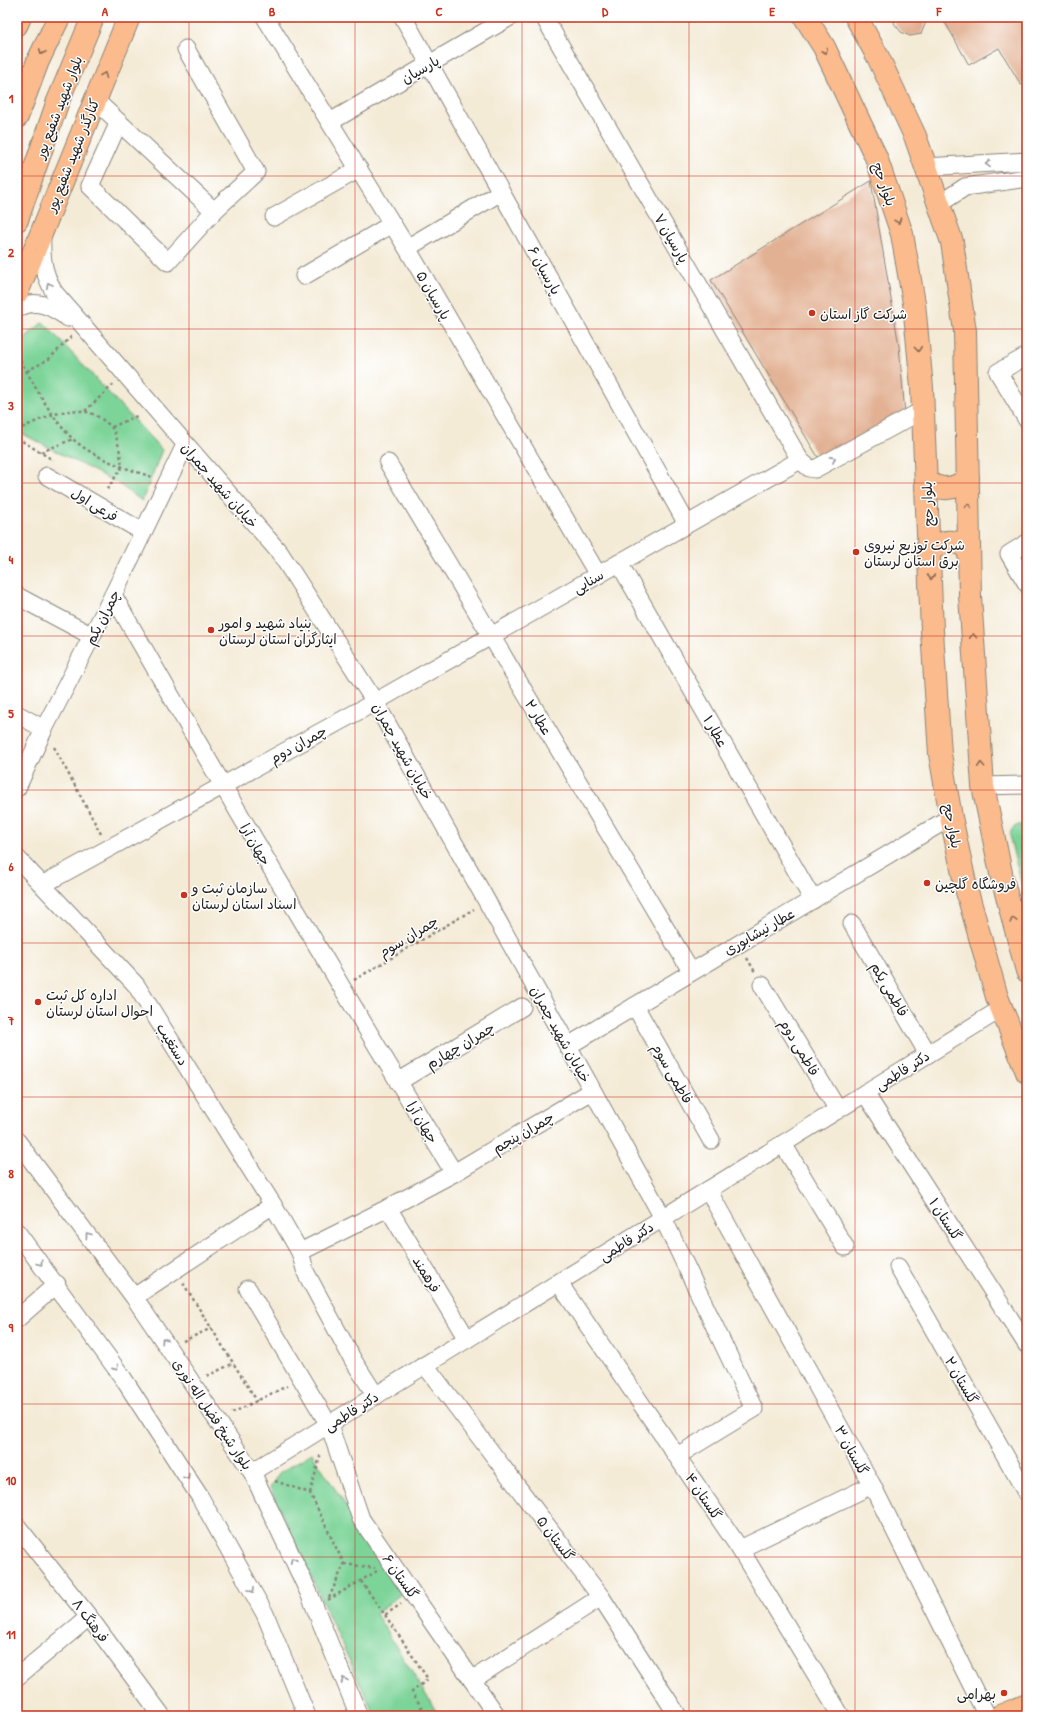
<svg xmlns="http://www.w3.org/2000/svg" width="1044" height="1733" font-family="'Patrick Hand','Playpen Sans Arabic',sans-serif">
	<rect width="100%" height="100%" fill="#fff"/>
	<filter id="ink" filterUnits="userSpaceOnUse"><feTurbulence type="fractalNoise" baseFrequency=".025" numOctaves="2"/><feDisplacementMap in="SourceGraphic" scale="8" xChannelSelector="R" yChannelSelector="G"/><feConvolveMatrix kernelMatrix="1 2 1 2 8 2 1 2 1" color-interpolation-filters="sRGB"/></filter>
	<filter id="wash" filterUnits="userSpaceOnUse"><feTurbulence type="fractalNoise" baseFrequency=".012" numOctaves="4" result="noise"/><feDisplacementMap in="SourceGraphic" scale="16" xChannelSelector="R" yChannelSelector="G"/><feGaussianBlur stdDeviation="0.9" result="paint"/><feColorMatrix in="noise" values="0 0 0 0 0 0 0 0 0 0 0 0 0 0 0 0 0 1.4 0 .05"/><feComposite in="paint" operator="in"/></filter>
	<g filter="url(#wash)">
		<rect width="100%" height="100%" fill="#f4ebd7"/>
		<g fill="#7dd499" stroke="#4c785a">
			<path d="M 43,322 L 162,450 L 142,501 L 117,483 L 17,431 L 17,350 L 20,342 Z"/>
			<path d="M 1018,825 L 1027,825 L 1027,905 L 1011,843 C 1010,834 1009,829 1018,825 Z"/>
			<path d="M 312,1453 L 402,1593 L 376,1614 L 439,1716 L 375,1716 L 270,1488 L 279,1473 Z"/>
		</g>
		<g id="blocks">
			<g fill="#e2b092">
				<path d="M 896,17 L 928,17 L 921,34 L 910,36 L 901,32 L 894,23 Z"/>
				<path d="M 954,17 L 1027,17 L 1027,81 L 1021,85 L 999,48 L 969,65 L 945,22 Z"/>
				<path d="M 871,181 L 899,346 L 905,414 L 821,462 L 711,280 Z"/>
			</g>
		</g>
	</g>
	<g filter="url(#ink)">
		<use href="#blocks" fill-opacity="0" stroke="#88847a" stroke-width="1"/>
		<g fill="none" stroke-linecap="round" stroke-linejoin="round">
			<g stroke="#88847a" stroke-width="19">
				<g id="minor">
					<path d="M 265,17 L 407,248 L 598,575"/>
					<path d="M 403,17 L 687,524"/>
					<path d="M 544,17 L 800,460 L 809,468 L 815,469 L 923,410"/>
					<path d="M 94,99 L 214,211 L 256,172 L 186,49"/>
					<path d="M 119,122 L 90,186 L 168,262 L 214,211"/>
					<path d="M 330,122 L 510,17"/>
					<path d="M 926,167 L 1027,161"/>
					<path d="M 939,204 L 965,187 L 1027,178"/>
					<path d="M 274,217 L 359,169"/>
					<path d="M 42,238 C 41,260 44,274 54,292 L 280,553 L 375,702 L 568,1046 L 663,1218 L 754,1409 L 677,1456"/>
					<path d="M 407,248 L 501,192"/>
					<path d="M 304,276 L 392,224"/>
					<path d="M 17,309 C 36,297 52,307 68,318"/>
					<path d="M 1027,356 L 998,372 L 1027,420"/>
					<path d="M 388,463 L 691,971"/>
					<path d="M 47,476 L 143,532"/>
					<path d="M 1027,543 L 1009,554 L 1027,584"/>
					<path d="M 619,563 L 813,900"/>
					<path d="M 113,595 C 224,789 337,982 454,1173"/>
					<path d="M 17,596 L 92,636"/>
					<path d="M 17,714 L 44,729"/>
					<path d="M 983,786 L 1027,785"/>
					<path d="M 17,788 L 44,729 L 113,595 L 185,445"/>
					<path d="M 17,858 L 136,985 L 273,1205 L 300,1252 L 306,1273 L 353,1360 L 376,1396"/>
					<path d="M 42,885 L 375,702 L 800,460"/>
					<path d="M 852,924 L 928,1054"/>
					<path d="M 762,985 L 838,1110"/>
					<path d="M 635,1006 L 711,1140"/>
					<path d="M 568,1046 L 951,817"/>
					<path d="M 398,1082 L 522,1007"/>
					<path d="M 865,1093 L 1027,1345"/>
					<path d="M 17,1141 L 134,1297 L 252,1472 L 309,1593 L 359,1716"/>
					<path d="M 783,1144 L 845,1247"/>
					<path d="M 708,1190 L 872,1485 L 987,1716"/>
					<path d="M 388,1208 L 467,1339"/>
					<path d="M 17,1232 L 123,1378 L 200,1497 L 265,1614 L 307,1716"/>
					<path d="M 300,1252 L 388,1208 L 454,1173 L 592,1091"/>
					<path d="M 898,1267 L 1027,1494"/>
					<path d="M 559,1283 L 740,1549 L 841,1716"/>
					<path d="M 248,1289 L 329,1425 L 361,1519 L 497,1716"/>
					<path d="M 134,1297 L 273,1205"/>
					<path d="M 17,1319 L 57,1284"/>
					<path d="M 425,1365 L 601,1597 L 678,1716"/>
					<path d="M 252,1472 L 1001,1009"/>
					<path d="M 17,1526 L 89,1617 L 162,1716"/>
					<path d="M 740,1549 L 872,1485"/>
					<path d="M 17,1677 L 89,1617"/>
					<path d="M 472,1680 L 601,1597"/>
				</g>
			</g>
			<g stroke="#88847a" stroke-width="24">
				<g id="major">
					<path d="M 805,17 L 824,47 L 876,157 L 902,234 L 914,303 L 922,388 L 932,631 L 940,754 L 951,817 L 966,888 L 997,997 L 1027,1072"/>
					<path d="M 856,17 L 878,57 L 915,136 L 952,242 L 965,331 L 970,596 L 983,786 L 1002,878 L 1027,971"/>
					<path d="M 17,24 L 20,17"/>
					<path d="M 17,117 L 38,61 L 59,17"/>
					<path d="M 17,220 L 58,101 L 93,17"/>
					<path d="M 17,293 L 129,17"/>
					<path d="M 926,481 C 940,491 955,491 968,478"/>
					<path d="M 929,553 C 940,539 956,538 969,550"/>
					<path d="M 1000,1716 L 1027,1705"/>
				</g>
			</g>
			<g stroke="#88847a" stroke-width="2.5" stroke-dasharray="3 3" stroke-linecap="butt">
				<path d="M 17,355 C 34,383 50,418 74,440 C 96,459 125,468 152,477"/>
				<path d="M 27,371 L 49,359 L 72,336"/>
				<path d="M 85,411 L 114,384"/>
				<path d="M 112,427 L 139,415"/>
				<path d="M 17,430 C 45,418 75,399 103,420 C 106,423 110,425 112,428 C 119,440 120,454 122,467 L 106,491"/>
				<path d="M 17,438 L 53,460"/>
				<path d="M 41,452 L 73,439"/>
				<path d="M 54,747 L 101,834"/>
				<path d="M 747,958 L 755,972"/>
				<path d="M 354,980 L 474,909"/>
				<path d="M 183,1283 L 257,1401"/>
				<path d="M 183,1341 L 212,1328"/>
				<path d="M 207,1376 L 234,1363"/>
				<path d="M 232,1413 L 287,1386"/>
				<path d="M 275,1481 L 310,1493 L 344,1564 L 329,1598"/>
				<path d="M 310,1493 L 321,1453"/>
				<path d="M 344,1564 L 375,1568"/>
				<path d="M 361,1581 L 385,1615 L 401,1604"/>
				<path d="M 328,1600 L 377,1571"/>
				<path d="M 385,1615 L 428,1679 L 412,1692 L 427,1716"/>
			</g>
			<use href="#minor" stroke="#fff" stroke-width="17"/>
			<use href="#major" stroke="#fbbb8d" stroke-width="22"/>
		</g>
		<defs><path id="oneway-chevron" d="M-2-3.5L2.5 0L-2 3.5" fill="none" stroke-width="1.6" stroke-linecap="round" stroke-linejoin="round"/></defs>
		<g stroke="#8c6c54">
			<use href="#oneway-chevron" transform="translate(825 51) rotate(63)"/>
			<use href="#oneway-chevron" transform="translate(42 52) rotate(115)"/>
			<use href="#oneway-chevron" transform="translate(104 75) rotate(-68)"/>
			<use href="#oneway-chevron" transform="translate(898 221) rotate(71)"/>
			<use href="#oneway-chevron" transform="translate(918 349) rotate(85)"/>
			<use href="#oneway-chevron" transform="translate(968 506) rotate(-91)"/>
			<use href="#oneway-chevron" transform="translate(931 577) rotate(88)"/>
			<use href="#oneway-chevron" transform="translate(973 636) rotate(-94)"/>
			<use href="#oneway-chevron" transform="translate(981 765) rotate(-93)"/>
			<use href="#oneway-chevron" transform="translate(1013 920) rotate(-105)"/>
		</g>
		<g stroke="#999">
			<use href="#oneway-chevron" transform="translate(988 164) rotate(176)"/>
			<use href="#oneway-chevron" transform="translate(49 285) rotate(-118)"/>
			<use href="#oneway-chevron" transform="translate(833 459) rotate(-29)"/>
			<use href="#oneway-chevron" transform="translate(88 1235) rotate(-127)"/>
			<use href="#oneway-chevron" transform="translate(40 1263) rotate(53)"/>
			<use href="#oneway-chevron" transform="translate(164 1340) rotate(-124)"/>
			<use href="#oneway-chevron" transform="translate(116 1368) rotate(55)"/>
			<use href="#oneway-chevron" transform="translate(187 1477) rotate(57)"/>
			<use href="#oneway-chevron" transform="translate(293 1560) rotate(-115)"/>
			<use href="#oneway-chevron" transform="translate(252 1590) rotate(61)"/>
			<use href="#oneway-chevron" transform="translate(344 1680) rotate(-112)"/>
		</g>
	</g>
	<path fill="none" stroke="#c8321e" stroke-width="1" stroke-opacity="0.55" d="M 189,17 L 189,1716M 355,17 L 355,1716M 522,17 L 522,1716M 689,17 L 689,1716M 855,17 L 855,1716M 17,176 L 1027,176M 17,329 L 1027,329M 17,483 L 1027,483M 17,636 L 1027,636M 17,790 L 1027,790M 17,943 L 1027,943M 17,1097 L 1027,1097M 17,1250 L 1027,1250M 17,1404 L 1027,1404M 17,1557 L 1027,1557"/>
	<g fill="#c8321e" stroke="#fff" stroke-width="1.5">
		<circle cx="812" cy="313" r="4"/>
		<circle cx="856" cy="552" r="4"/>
		<circle cx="211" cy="630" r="4"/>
		<circle cx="927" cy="883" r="4"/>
		<circle cx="184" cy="895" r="4"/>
		<circle cx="38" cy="1002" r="4"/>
		<circle cx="1004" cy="1693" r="4"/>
	</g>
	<g text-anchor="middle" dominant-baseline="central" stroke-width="3" stroke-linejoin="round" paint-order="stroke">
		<g font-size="14" fill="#1c1c1c" stroke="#fff">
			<text transform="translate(420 69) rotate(-30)">پارسیان</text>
			<text transform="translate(58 107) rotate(-69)">بلوار شهید شفیع پور</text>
			<text transform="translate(72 155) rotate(-68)">کنارگذر شهید شفیع پور</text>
			<text transform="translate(885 184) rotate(71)">بلوار حج</text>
			<text transform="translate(672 238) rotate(60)">پارسیان ۷</text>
			<text transform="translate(545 270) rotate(61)">پارسیان ۶</text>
			<text transform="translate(434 295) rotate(60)">پارسیان ۵</text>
			<text transform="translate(220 485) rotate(49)">خیابان شهید چمران</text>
			<text transform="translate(95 504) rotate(31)">فرعی اول</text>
			<text transform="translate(927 504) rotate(-92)">بلوار حج</text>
			<text transform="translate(588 581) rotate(-30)">سنایی</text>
			<text transform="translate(102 617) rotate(-63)">چمران یکم</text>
			<text transform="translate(539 717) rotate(59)">عطار ۲</text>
			<text transform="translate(716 731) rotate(60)">عطار ۱</text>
			<text transform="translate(298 744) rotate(-29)">چمران دوم</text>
			<text transform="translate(403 751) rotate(61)">خیابان شهید چمران</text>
			<text transform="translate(953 826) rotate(79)">بلوار حج</text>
			<text transform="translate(256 844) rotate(60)">جهان آرا</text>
			<text transform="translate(759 931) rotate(-30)">عطار نیشابوری</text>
			<text transform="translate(408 936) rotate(-31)">چمران سوم</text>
			<text transform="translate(890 989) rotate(60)">فاطمی یکم</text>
			<text transform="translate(561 1034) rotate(61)">خیابان شهید چمران</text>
			<text transform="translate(173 1044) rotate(58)">دستغیب</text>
			<text transform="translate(460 1045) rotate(-31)">چمران چهارم</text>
			<text transform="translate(800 1047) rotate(59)">فاطمی دوم</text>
			<text transform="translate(902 1070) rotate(-32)">دکتر فاطمی</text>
			<text transform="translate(673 1073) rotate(60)">فاطمی سوم</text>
			<text transform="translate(423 1122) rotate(59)">جهان آرا</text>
			<text transform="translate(523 1132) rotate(-30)">چمران پنجم</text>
			<text transform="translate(946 1219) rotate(57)">گلستان ۱</text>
			<text transform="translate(626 1241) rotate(-32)">دکتر فاطمی</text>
			<text transform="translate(427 1274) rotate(59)">فرهمند</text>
			<text transform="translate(962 1380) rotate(60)">گلستان ۲</text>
			<text transform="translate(351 1411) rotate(-32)">دکتر فاطمی</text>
			<text transform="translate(213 1414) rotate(56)">بلوار شیخ فضل اله نوری</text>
			<text transform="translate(852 1450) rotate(61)">گلستان ۳</text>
			<text transform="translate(704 1496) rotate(56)">گلستان ۴</text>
			<text transform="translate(556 1538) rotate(53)">گلستان ۵</text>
			<text transform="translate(401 1576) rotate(55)">گلستان ۶</text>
			<text transform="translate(91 1620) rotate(53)">فرهنگ ۸</text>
		</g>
		<g font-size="14" fill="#1c1c1c" stroke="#fff" text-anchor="start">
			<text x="820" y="313">شرکت گاز استان</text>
			<text x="864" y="544">شرکت توزیع نیروی<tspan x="864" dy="16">برق استان لرستان</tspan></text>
			<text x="219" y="622">بنیاد شهید و امور<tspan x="219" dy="16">ایثارگران استان لرستان</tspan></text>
			<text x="935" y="883">فروشگاه گلچین</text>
			<text x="192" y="887">سازمان ثبت و<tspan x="192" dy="16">اسناد استان لرستان</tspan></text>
			<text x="46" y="994">اداره کل ثبت<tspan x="46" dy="16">احوال استان لرستان</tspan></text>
			<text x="996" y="1693" text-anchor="end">بهرامی</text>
		</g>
	</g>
	<rect width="1044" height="1733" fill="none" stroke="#fff" stroke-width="44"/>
	<rect x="22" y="22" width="1000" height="1689" fill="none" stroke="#c8321e" stroke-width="1.5"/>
	<g font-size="13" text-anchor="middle" font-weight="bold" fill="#c8321e">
		<text x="105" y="16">A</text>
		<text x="272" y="16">B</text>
		<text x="439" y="16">C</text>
		<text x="605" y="16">D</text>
		<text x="772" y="16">E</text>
		<text x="939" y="16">F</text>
		<text x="11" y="103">1</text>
		<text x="11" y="257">2</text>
		<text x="11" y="410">3</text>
		<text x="11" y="564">4</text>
		<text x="11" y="718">5</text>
		<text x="11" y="871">6</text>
		<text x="11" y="1025">7</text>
		<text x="11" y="1178">8</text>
		<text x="11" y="1332">9</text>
		<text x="11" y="1485">10</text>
		<text x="11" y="1639">11</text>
	</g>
</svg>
